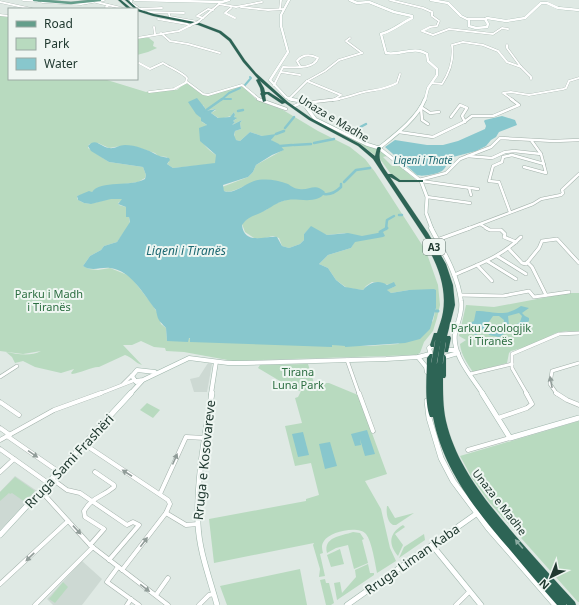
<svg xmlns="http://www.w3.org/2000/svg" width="579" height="605" font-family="'Noto Sans',sans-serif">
	<rect width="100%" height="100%" fill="#dfe9e4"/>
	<g fill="#cdd9d3">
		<path d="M 208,363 L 212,364 L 207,392 L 194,392 L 190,379 L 199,377 Z"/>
		<path d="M 15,476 L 37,491 L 0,530 L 0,492 Z"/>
		<path d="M 82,561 L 102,579 L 82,605 L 53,605 L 47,599 Z"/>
	</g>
	<g fill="#b8dabf" fill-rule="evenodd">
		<path d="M 0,15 L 9,16 L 9,79 L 107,79 L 107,80 L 146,92 L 162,89 L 177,90 L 185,83 C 191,84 198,94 207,96 L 241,85 L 257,100 L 283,110 L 318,131 L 350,147 L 365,159 L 375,172 L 426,251 L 438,285 L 440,305 L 437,318 L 433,331 L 424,342 L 420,353 L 416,355 L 233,361 L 184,352 L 166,351 L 165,348 L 154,347 L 141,341 L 132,345 L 123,345 L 142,365 C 135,363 132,357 125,355 L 99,367 C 94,366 80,373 72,374 L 71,373 L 74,369 L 61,373 L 35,367 L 23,361 L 15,363 L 12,357 L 6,352 C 17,354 30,357 41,351 L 23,354 L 0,351 ZM 203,105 L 205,108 L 205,111 L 214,109 L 216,110 L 211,113 L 220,119 L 231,116 L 234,112 L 235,115 L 234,117 L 236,119 L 233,121 L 235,122 L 232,125 L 242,120 L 240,123 L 241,129 L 235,131 L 234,137 L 235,140 L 240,141 L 250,132 L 262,136 L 273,136 L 271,140 L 283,150 L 256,165 L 253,172 L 248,177 L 222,187 L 224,191 C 234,195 251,179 267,180 L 288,199 L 274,204 L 266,210 L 250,216 L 242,224 L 245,232 L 254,238 L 261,239 L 273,236 L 279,238 L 282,246 L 289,248 L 300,244 L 304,240 L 304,234 L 310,228 L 327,235 L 345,233 L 354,243 L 351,248 L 328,255 L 319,264 L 328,268 L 336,280 L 347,288 L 363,290 L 366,286 L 372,282 L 396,286 L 386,290 L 391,293 L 409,290 L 436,290 L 436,308 L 433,321 L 398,344 L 369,346 L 190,341 L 191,338 L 167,341 L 166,328 L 161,324 L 157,312 L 151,303 L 130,276 L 110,268 L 98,270 L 89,269 L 83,266 L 90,256 L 101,250 L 104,246 L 117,242 L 130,224 L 129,217 L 126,217 L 126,207 L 119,205 L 118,203 L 122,200 L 122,199 C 117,199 113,198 109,199 C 97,201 88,208 77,199 L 77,196 L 92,192 L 97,188 L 138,182 L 145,178 L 146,175 L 143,167 L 109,162 L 88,148 L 89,144 L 98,143 L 109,148 L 121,146 L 136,147 L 155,153 L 158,156 L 167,157 L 169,162 L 167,164 L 173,168 L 214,164 L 216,162 L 216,155 C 207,149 201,143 200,132 L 207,125 L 202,122 L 201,118 L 192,107 Z"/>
		<path d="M 137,38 L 149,38 L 154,42 L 153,46 L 157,48 L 148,52 L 137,55 Z"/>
		<path d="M 331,128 L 379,149 L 387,156 L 383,157 L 392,166 L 398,165 L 417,181 L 401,181 L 393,177 L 380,159 L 368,150 Z"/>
		<path d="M 569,293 L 579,293 L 579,332 L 566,331 L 556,333 L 529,346 L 511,351 L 509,353 L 507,363 L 473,372 C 467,363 461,355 460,344 L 466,340 L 459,336 L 466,305 L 494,307 Z"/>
		<path d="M 308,364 L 314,383 L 329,383 L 358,395 L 387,474 L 365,481 L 381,509 L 390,548 L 396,561 L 377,573 C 375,563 372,542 366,534 C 358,525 329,532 324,541 C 321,545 322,549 323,553 L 320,554 L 325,576 L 319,577 L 320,569 L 313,545 L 314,543 L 214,563 L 209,519 L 306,501 L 306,499 L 319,495 L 311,463 L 295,466 L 285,426 L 302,423 L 295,398 L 298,397 L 301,391 L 295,390 L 258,368 L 260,365 Z"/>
		<path d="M 147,403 L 160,410 L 153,418 L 140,410 Z"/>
		<path d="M 579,421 L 579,602 L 578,602 L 489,502 L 472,478 L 460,456 Z"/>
		<path d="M 15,477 L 35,491 L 25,502 L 12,493 L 10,494 L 9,493 L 0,501 L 0,492 Z"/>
		<path d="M 387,506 L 388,506 L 395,518 L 414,513 L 396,525 L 393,525 C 387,522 386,512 387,506 Z"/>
		<path d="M 403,525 L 405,527 L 395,534 L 403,545 L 398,556 C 388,544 389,533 403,525 Z"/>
		<path d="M 353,532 L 360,533 L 364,539 L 362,540 L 368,563 L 354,569 L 348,545 L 336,548 L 327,553 C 323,537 341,536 353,532 Z"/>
		<path d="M 424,534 L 425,540 L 399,558 L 404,547 Z"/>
		<path d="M 340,549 L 344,564 L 331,567 L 327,555 Z"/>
		<path d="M 368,564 L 370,573 L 374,573 L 374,575 L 337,600 L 334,583 L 340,582 L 342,593 L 356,577 L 355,570 Z"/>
		<path d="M 300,569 L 307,605 L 227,605 L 220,586 Z"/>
		<path d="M 325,579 L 326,583 L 329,583 L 334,603 L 331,605 L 326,605 L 320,580 Z"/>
		<path d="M 63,582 L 68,587 L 55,603 L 49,599 Z"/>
	</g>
	<g fill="#88c7cd" fill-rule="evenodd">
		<path d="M 197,98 L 205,108 L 205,111 L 216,109 L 211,113 L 218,118 L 230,117 L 234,112 L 235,115 L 234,117 L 237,118 L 233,121 L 235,122 L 232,125 L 242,120 L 240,123 L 241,129 L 235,131 L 234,135 L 236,140 L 240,141 L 250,132 L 262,136 L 276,134 L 271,140 L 279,144 L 284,150 L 272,155 L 256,165 L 253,172 L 248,177 L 223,185 L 224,191 C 233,195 245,184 254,181 C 264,178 278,180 288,184 C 291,186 295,189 299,189 C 310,191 314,182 325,192 C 319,205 298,198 288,200 C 279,201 273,206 266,210 C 256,216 249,215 242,225 C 244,246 267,235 277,237 L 282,246 L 289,248 L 300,244 L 304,240 L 304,234 L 311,226 L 327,235 L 348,233 L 362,236 L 383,232 L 385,236 L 383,237 L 355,242 L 351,248 L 328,255 L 319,264 L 328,268 L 336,280 L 345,287 L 363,290 C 369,283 378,279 387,285 L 394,282 L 396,286 L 387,290 L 391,293 L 409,290 L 434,289 L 436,290 L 436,308 L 430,329 L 420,339 L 405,343 L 345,347 L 345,346 L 332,345 L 332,347 L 190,342 L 190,338 L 189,338 L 188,342 L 167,341 L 166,328 C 159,320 158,321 156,310 C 143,294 132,271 110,268 C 100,267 92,272 83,266 L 90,256 L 101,250 L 104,246 L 117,242 L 130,222 L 129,217 L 126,217 L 126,207 L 118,204 L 122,199 L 111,199 L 91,204 L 84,203 L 78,200 L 77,196 L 89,191 L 92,192 C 100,180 132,187 145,179 L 146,175 L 143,167 L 109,162 L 91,151 L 88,146 C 96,137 100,147 109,148 C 115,149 119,145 125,145 C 135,145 149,150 157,155 C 161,157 166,157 169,158 L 170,160 L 167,164 L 173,168 L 215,163 L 216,155 L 200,141 L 199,128 L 207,125 L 201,121 L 201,118 L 196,114 L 188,102 Z"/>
		<path d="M 502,116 L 515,120 L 517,125 L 499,132 L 496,137 L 491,140 L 486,146 L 476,151 L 453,157 L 450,155 L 446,157 L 450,160 C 447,163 446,168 442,171 C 437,174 422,177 417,175 L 385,147 L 395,140 L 427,145 L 443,145 L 458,141 L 485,129 L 486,126 L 484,121 L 485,120 Z"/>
		<path d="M 521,306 L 529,308 L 522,313 L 525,316 L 529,318 L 529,321 L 518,329 L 505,327 L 504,334 L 499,337 L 489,335 L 488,330 L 484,328 L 475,336 L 473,329 L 467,324 L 474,321 L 476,311 C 495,311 504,318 521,306 ZM 519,313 L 522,316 L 520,322 L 513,327 L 509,325 L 508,316 ZM 493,316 L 499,316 L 504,320 L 503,326 L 500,331 L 491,330 L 486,326 Z"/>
		<path d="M 367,430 L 375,454 L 365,456 L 360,439 L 361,445 L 355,446 L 351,434 Z"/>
		<path d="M 303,432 L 309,455 L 298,457 L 292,434 Z"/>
		<path d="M 330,442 L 337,466 L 325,469 L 319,444 Z"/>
	</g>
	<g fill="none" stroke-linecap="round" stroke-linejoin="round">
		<g stroke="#88c7cd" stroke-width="2">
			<path d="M 245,85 L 251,78 L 250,77"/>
			<path d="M 224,99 L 231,99"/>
			<path d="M 221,100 L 229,93 L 240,88"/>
		</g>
		<g stroke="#88c7cd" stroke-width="2.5">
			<path d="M 205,111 L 222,99"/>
			<path d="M 238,111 L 243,110"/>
			<path d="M 285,128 L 294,117"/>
			<path d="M 349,133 L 366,124"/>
			<path d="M 276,134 L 284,131"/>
			<path d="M 314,143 L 334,139"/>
			<path d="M 294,145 L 311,144"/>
			<path d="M 280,146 L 292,145"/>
			<path d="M 344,182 L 356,170 L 370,168"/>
			<path d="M 324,194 C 331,195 336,192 341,187 L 341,184"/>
			<path d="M 399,215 L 402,215"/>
			<path d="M 386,229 L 387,220 L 394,216"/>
		</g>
		<g stroke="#88c7cd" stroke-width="3">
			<path d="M 380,232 L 387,228"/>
			<path d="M 436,311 L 438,311"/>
		</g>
		<g stroke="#a2b1aa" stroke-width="2.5">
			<g id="street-far3">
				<path d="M 23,0 L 37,1"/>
				<path d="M 131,0 L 131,3 L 143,11"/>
				<path d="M 390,0 L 423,8 L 432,12 L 432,16 L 439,21 L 437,26 L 430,27 L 422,31 L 433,35 L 449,29 L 493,34 L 502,28 L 508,29"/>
				<path d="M 0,2 L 32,9"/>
				<path d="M 42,2 L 81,4 L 104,0"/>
				<path d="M 96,2 L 121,8"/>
				<path d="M 219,4 L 236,7 L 262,2"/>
				<path d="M 108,5 L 106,7 L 116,9"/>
				<path d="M 241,7 L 268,10 L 284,9"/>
				<path d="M 231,8 L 225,13 L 235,18"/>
				<path d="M 140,9 L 162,8"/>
				<path d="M 280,9 L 281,0"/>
				<path d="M 148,12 L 184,13"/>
				<path d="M 169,14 L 170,17 L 198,22"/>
				<path d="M 0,15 L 9,16"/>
				<path d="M 203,18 L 197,16 L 208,9 L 213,10"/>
				<path d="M 158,19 L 187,24 L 190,26"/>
				<path d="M 468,19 L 485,19"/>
				<path d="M 198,22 L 219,4"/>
				<path d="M 154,27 L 155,34"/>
				<path d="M 161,33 L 170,41 L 188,44 L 220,53"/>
				<path d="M 137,38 L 179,31 L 191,25"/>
				<path d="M 350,38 L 346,41 L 362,53"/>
				<path d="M 507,45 L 507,48 L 521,67 L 531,77 L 531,79"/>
				<path d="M 139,63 L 150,69 L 163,63 C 169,67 183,73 187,78 L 186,82"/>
				<path d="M 281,72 L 300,75"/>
				<path d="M 307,81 L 341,95 L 333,100"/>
				<path d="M 432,83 L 442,84 C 450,72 454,59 452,45 L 463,42 L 483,45 L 498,51 L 507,62 L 521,67"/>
				<path d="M 274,85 L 283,67 C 294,67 313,70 318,58 C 310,54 303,54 297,61 L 300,66"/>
				<path d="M 149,92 L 174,89 L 187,82 L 203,94 L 208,95 L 242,85 L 260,100"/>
				<path d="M 289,99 L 307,81 L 325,71 L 339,60 L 362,53"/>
				<path d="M 332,100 C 342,99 351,96 360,93 C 375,89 382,91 397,83 L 400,74"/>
				<path d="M 513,100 L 503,93 L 511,92 L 529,95 L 563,89 L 566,88 L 569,81 L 579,78"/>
			</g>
		</g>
		<g stroke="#a2b1aa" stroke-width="3.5">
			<g id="street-far2">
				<path d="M 258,99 L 286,109"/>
				<path d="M 305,103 L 339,99"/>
				<path d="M 294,106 L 299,104"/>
				<path d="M 421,107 L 430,113 L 439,112"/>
				<path d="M 421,107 L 422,120 L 428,124"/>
				<path d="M 451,117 L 460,105 L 467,108 L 462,116 L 465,122"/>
				<path d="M 399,132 L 433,137 L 464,122 L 472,116 L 493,116 L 519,105 L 511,99"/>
				<path d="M 512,155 L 544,164"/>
				<path d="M 467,156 L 492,158 L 505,152 L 514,151 L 541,154"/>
				<path d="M 524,167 L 546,173 L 541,154 L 531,140"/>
				<path d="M 419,180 L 446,173 L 460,159 L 491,147 L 500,138 L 554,141 L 579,140"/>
				<path d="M 421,181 L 478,189"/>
				<path d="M 469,188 L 471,195"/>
				<path d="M 427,197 L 470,203"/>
				<path d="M 510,212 L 499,182 L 489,181 L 493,166 L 502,162 L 503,157 L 512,155"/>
				<path d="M 480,224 L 488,229"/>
				<path d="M 467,229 L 533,204 L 541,199 L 561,195 L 563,193 L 562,190 L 579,174"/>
			</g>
		</g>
		<g stroke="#a2b1aa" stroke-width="4">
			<g id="street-far1">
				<path d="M 486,228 L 490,230 L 501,230 L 505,234 L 504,237 L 516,242"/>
				<path d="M 437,240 L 470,228"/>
				<path d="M 509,249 L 522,263 L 526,264 L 539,248 L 542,241 L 557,239 L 579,263"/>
				<path d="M 497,256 L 526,274"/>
				<path d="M 487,261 L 516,279"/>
				<path d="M 527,262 L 532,267 L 546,295"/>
				<path d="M 477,265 L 492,281"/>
				<path d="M 454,275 C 479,264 501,257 521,237"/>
				<path d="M 460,295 L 503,296 L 529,291 L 534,297 L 569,292"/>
				<path d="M 347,360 L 359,394"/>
				<path d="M 470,374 L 512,364"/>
				<path d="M 0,377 L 17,366"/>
				<path d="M 123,384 L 132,375"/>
				<path d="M 99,394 L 135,380"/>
				<path d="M 527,394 L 512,368 L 512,354 L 559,334 L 579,333"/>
				<path d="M 557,394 L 550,384 L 552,371 L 579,363"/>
			</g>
		</g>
		<g stroke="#a2b1aa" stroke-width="5">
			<g id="street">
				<path d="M 359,393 L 373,431"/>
				<path d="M 556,393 L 567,400 L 579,405"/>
				<path d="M 0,402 L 19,415"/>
				<path d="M 498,418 L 527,408 L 532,404 L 526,393"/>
				<path d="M 0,428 L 10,435"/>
				<path d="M 7,436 L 59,472"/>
				<path d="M 0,440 L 54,410 L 101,393"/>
				<path d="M 84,444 L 168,500 L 170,504 L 166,513 L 122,570"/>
				<path d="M 0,449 L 48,483"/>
				<path d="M 468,450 L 510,438"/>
				<path d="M 0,472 L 14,459"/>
				<path d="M 52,479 L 67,490 L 80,493 L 127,525 L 133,522 L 139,525 L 109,560"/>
				<path d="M 41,491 L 90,545 L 168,605"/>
				<path d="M 160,494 L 186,437 L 205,438"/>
				<path d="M 166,513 L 186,525 L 198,524"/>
				<path d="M 90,545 L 104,529 L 85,517 L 84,511 C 93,496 101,498 114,487 L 114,485 L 95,472"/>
				<path d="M 118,567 L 107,582 L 139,605"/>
				<path d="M 0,584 L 68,521"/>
				<path d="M 156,595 L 168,578"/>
				<path d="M 35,605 L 93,547"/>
				<path d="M 127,605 L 131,599"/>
				<path d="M 199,605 L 209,595 L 214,594"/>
				<path d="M 456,605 L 469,592"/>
			</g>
		</g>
		<g stroke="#9eb5ab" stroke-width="3">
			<g id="secondary-far3">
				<path d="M 135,0 L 222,2 L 229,0"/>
				<path d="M 289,0 L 281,15 L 281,26 L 288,52 L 270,80 L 286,97 L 292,100"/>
				<path d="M 350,0 L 357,3 L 369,2 L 394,12 L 412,16 L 412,18 C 401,23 393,31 381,34 L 386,53 C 400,56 414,45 427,54 L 428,61 L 437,69 L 437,75 L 428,88 L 425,100"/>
				<path d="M 431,0 L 448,3 L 461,16 L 469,20 L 469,26 L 476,28 L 487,27 L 488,24 L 485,19 L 487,18 L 506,21 L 525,18 L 541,3 L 547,3 L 558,8 L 579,10"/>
			</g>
		</g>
		<g stroke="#9eb5ab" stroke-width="4">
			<g id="secondary-far2">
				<path d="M 290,99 L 305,102 L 304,104 L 315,119 L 366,144 L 379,148 L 421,181 L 427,197 L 426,213 L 432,229"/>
				<path d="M 379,148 C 394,136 418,118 425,99"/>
			</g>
		</g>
		<g stroke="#9eb5ab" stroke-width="5">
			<g id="secondary-far1">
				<path d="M 431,228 C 443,251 458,275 461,301 C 463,313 457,322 455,334 C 452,355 472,377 483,394"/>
				<path d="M 446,350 L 456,350"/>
				<path d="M 431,355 L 429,348 L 435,344"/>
				<path d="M 418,357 L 426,367 L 427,372"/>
				<path d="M 441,358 L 458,353"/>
				<path d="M 136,381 L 143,380 L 189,358 L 228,363 L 246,363 L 386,359 L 418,357 L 430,354"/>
				<path d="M 136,382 L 132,376 L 137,370 L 155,372"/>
				<path d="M 130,394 L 142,381"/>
				<path d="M 211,394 L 216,362"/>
			</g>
		</g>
		<g stroke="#9eb5ab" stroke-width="6">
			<g id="secondary">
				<path d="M 212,393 C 205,435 196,481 198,524 C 199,551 210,579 217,605"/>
				<path d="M 482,393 L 510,438 L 579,418"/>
				<path d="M 427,401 L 429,418 L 441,458 L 453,481 L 488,528 L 555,605"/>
				<path d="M 0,535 L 131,393"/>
				<path d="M 432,545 L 481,605"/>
				<path d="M 347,605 L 476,514"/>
			</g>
		</g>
		<g stroke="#bcc4c1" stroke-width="3">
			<path id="primary" d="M 34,0 L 71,3 L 100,0"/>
		</g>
		<g stroke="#bcc4c1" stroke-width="0.5">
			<g id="highway">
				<path d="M 118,0 L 121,0 L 132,9 L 128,9 Z"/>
				<path d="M 125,0 L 128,0 L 138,9 L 154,14 L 200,23 L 221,31 L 231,39 L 245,60 L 256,73 L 288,102 L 311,118 L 360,144 L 375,156 L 377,148 L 378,147 L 380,147 L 381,148 C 377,160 382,165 388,174 L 392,174 L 400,180 L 423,180 L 423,182 L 399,182 L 390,177 L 428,233 L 446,264 L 453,285 L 455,305 L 447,336 L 450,336 L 451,338 L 448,352 L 444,352 L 443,350 L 444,344 L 441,344 L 440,342 L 437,343 L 435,347 L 431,347 L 430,345 L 434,333 L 437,333 C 439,326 442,319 443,312 C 447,287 437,263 425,243 L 425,242 L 428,242 L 373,159 L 358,146 L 309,120 L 285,103 L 282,104 L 267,94 L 265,95 L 266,101 L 263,102 L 261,95 L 260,94 L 261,93 L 260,88 L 256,80 L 258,79 L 243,62 L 229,41 L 219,33 L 198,25 L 153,16 L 137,11 L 137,9 L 135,9 ZM 260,81 L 283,101 L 269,92 L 265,92 L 264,88 Z"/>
				<path d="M 430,354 L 434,354 L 435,356 L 433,359 L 433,361 L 436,361 L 437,363 L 438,361 L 440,361 L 441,355 L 445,355 L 446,357 L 446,376 L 445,378 L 443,378 C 443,393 443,407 446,421 C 457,468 489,505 520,541 C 538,561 556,582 575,602 L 576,605 L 567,605 L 566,604 L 566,605 L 557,605 C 541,587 526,569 511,551 C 477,512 443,470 433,417 L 430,417 C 424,401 427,375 427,358 Z"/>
			</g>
		</g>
		<use href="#street-far3" stroke="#fff" stroke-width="2"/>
		<use href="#street-far2" stroke="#fff" stroke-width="2.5"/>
		<use href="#street-far1" stroke="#fff" stroke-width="3"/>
		<use href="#street" stroke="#fff" stroke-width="4"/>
		<use href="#secondary-far3" stroke="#fff" stroke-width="2.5"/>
		<use href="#secondary-far2" stroke="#fff" stroke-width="3"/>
		<use href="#secondary-far1" stroke="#fff" stroke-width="4"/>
		<use href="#secondary" stroke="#fff" stroke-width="5"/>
		<use href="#primary" stroke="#649e8b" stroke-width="2.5"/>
		<use href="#highway" fill="#2d6455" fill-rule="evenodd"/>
		<g stroke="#a2b1aa" stroke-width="2.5" stroke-linecap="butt">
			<path id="street-bridge" d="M 191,25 L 198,22"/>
		</g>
		<g stroke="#bcc4c1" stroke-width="6" stroke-linecap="butt">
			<g id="highway-bridge">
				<path d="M 434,363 L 438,341"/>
				<path d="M 440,363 L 443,342"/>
			</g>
		</g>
		<use href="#street-bridge" stroke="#fff" stroke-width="2"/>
		<use href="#highway-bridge" stroke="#2d6455" stroke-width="5.5"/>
	</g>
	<defs><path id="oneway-solid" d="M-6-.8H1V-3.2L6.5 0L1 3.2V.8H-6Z"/></defs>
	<g fill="#909c98">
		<use href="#oneway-solid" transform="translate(551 382) rotate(-101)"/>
		<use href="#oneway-solid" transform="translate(33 454) rotate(34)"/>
		<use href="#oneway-solid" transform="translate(175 459) rotate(-66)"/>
		<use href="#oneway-solid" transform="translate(127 473) rotate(-147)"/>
		<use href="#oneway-solid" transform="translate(77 530) rotate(47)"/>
		<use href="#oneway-solid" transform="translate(144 542) rotate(-53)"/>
		<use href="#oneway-solid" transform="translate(30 557) rotate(136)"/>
		<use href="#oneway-solid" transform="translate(145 588) rotate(37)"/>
	</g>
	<use fill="#8eada4" href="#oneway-solid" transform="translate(519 544) rotate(-130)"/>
	<g text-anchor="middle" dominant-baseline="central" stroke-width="4" stroke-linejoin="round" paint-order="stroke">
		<g font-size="10" font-style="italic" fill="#1d6972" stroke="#eff6f2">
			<text x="423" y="160">Liqeni i Thatë</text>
		</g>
		<rect fill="#eff6f2" stroke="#5e726a" stroke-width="1" x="423" y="239" width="22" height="16" rx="3"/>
		<g font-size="10" font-weight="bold" fill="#203930">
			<text x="434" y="247">A3</text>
		</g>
		<g font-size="11" fill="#203930" stroke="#eff6f2">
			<text transform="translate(334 118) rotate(31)">Unaza e Madhe</text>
			<text transform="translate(500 502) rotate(52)">Unaza e Madhe</text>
		</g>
		<g font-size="11" fill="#2c6e41" stroke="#eff6f2">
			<text x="49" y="293">Parku i Madh<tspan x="49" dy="13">i Tiranës</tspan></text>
			<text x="491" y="327">Parku Zoologjik<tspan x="491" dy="13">i Tiranës</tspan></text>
			<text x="298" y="371">Tirana<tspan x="298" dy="13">Luna Park</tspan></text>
		</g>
		<g font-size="12" font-style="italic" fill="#1d6972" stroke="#eff6f2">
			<text x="186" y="250">Liqeni i Tiranës</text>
		</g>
		<g font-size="13" fill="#203930" stroke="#eff6f2">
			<text transform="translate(204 460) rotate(-84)">Rruga e Kosovareve</text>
			<text transform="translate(69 461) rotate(-47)">Rruga Sami Frashëri</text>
			<text transform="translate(412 559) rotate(-35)">Rruga Liman Kaba</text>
		</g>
	</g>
	<rect x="8" y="8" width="130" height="72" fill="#eff6f2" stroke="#9caaa4"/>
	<rect x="16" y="21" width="20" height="6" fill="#649e8b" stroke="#9caaa4"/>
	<text x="44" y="28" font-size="12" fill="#203930">Road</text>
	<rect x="16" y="38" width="20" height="12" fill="#b8dabf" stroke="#9caaa4"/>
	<text x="44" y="48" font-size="12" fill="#203930">Park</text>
	<rect x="16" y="58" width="20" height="12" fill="#88c7cd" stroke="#9caaa4"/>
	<text x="44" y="68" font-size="12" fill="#203930">Water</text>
	<g transform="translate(551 577) rotate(223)" stroke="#eff6f2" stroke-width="3" paint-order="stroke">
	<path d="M0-3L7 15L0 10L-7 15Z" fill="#203930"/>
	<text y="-6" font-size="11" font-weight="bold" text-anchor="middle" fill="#203930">N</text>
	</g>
</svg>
